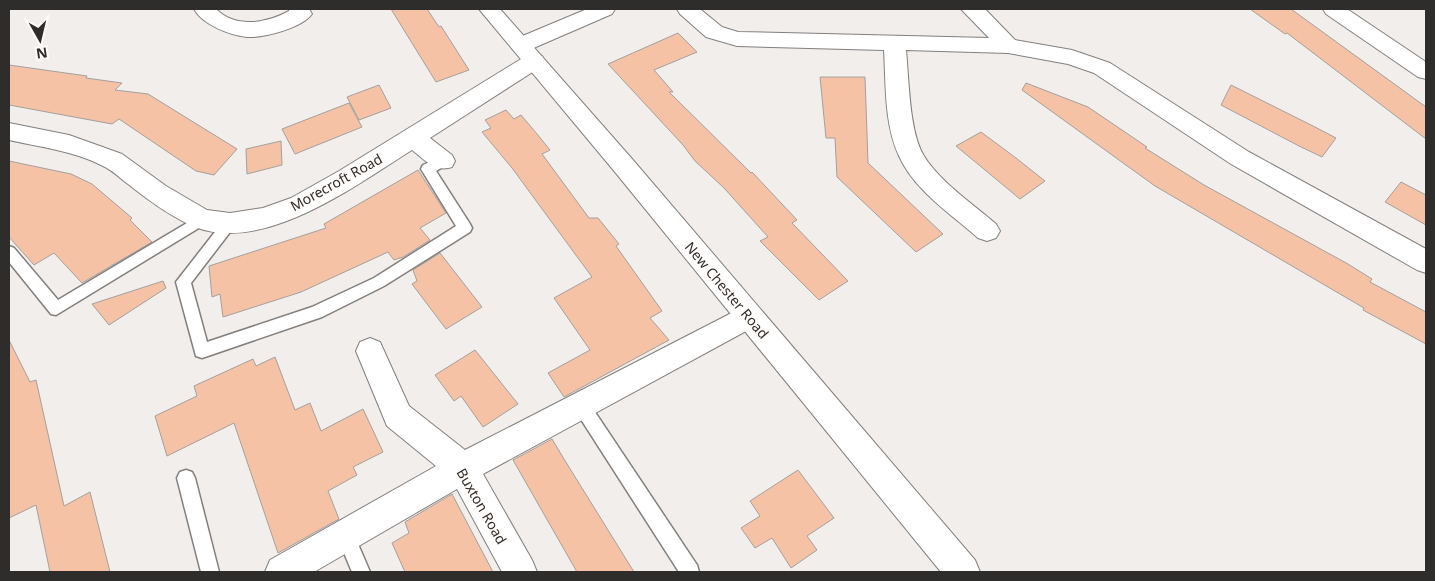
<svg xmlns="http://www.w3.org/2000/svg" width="1435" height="581" font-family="'Noto Sans',sans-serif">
	<rect width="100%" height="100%" fill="#f2eeec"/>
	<g fill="#f6c2a6" stroke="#a3a09e">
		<path d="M 391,9 L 427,9 L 439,27 L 441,26 L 469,70 L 436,82 Z"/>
		<path d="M 1250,9 L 1291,9 L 1426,107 L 1426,139 L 1287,33 L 1285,34 Z"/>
		<path d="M 678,33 L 697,52 L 654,70 L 673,92 L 669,92 L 751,173 L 752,172 L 797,220 L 792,223 L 848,281 L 819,300 L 760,241 L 768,237 L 724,188 L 695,161 L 683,145 L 608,64 Z"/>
		<path d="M 9,65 L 87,76 L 86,78 L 122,83 L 115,90 L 148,94 L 237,149 L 214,175 L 196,171 L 119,119 L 112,124 L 9,105 Z"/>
		<path d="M 820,77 L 865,77 L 868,163 L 943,234 L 916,252 L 837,177 L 835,138 L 826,138 Z"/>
		<path d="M 1026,83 L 1088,107 L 1147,147 L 1145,148 L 1204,185 L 1348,264 L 1372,279 L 1370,282 L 1426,312 L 1426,344 L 1363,310 L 1364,308 L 1155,186 L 1022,90 Z"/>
		<path d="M 379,85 L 391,108 L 359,120 L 347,97 Z"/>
		<path d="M 1231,85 L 1315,127 L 1336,138 L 1322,157 L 1299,146 L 1221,105 Z"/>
		<path d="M 349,103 L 362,127 L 295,154 L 282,129 Z"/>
		<path d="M 506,110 L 514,119 L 521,115 L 537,134 L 550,150 L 542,154 L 589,218 L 598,218 L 619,244 L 616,246 L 662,311 L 650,318 L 669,340 L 564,397 L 548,373 L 590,350 L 554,298 L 592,277 L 512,168 L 482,132 L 491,128 L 485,120 Z"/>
		<path d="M 981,132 L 1016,158 L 1045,181 L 1020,199 L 956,146 Z"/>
		<path d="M 281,141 L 282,165 L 247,174 L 246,149 Z"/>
		<path d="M 9,161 L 71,174 L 92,184 L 132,218 L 130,220 L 152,242 L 82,283 L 54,253 L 34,265 L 9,237 Z"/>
		<path d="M 418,170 L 446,213 L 420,228 L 430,240 L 403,257 L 394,260 L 388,252 L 301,292 L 223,317 L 220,294 L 212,297 L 209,266 L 326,228 L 324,224 Z"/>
		<path d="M 1401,182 L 1426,195 L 1426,225 L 1385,202 Z"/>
		<path d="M 440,253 L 482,307 L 446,329 L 412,284 L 417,281 L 413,270 Z"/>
		<path d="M 163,281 L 166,288 L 109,325 L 92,304 Z"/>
		<path d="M 9,340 L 30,382 L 36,380 L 64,506 L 90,492 L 110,572 L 50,572 L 36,505 L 9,518 Z"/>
		<path d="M 475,350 L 518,404 L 483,427 L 461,396 L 454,401 L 435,375 Z"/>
		<path d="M 275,357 L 295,410 L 310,403 L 321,431 L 363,409 L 383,452 L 353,467 L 357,475 L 328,491 L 339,519 L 278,553 L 234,423 L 167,456 L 155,416 L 197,396 L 194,386 L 253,359 L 256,366 Z"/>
		<path d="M 552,439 L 564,459 L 634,572 L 577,572 L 513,460 Z"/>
		<path d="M 798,470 L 834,518 L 807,536 L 817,550 L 791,568 L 772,538 L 755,548 L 741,528 L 760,516 L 750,501 Z"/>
		<path d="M 452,494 L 493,572 L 405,572 L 392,543 L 409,533 L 405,522 Z"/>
	</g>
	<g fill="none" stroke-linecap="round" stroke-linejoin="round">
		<g stroke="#827f7d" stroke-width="3">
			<g id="lane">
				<path d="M 443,156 L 448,158 L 450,161 L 448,164 L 436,171 L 470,224 L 472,228 L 470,232 L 384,286 L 322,317 L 202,358 L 196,356 L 176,282 L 225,219 L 230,217 L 235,219 L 237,223 L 191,283 L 207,342 L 312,307 L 374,278 L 456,226 L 421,169 L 423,165 Z"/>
				<path d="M 202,214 L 207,215 L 209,219 L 207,223 L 56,315 L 51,314 L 9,262 L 9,246 L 14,248 L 58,300 Z"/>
				<path d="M 581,398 L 587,400 L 697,565 L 699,572 L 679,572 L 575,410 L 573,405 L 575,400 Z"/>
				<path d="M 186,470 L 192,472 L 195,478 L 219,572 L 201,572 L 177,478 L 180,472 Z"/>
				<path d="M 346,527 L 352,530 L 370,572 L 352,572 L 337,536 L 340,530 Z"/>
			</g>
		</g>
		<g stroke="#827f7d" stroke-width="2">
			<g id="street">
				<path d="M 194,9 L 216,9 C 236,29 267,23 289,11 L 289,9 L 309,9 L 312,14 C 302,28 264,38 247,37 C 229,35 202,24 194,9 Z"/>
				<path d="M 587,9 L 615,9 L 612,14 L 529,50 L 521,52 L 513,50 L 510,45 L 513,40 Z"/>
				<path d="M 677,9 L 700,9 L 722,27 L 738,32 L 989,38 L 961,9 L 985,9 L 1015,40 L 1072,50 L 1110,63 L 1249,152 L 1426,249 L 1426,273 L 1417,270 L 1231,164 L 1094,73 L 1068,64 L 1008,53 L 906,50 C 909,79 909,132 924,156 C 939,181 973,204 996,224 L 1000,231 L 996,238 L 987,241 L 978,238 C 951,214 914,190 899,156 C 884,124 886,84 884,50 L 737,46 L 706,37 L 680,14 Z"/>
				<path d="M 1323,9 L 1347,9 L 1426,62 L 1426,79 L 1418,77 L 1326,14 Z"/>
				<path d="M 534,54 L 542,56 L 545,61 L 542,66 L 430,138 L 452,155 L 455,161 L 452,167 C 435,173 424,159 412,150 C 356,185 264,254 195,227 C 171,217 148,200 128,184 C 120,178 112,170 103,166 C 74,151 40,147 9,140 L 9,123 L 69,135 L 122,154 L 166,186 L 207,210 L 230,213 L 263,208 L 291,198 L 339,171 L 526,56 Z"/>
				<path d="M 749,304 L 759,308 L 763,316 L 759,324 L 483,474 L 532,560 L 537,572 L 502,572 L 457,489 L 314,572 L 265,572 L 270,560 L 436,466 L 387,426 L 356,351 L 360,342 L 370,338 L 380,342 L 409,406 L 465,450 Z"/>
			</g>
		</g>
		<g stroke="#827f7d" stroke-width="2">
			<path id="secondary" d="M 479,9 L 500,9 L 633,160 L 975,560 L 980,572 L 941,572 L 615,172 Z"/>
		</g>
		<use href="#lane" fill="#fff" fill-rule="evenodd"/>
		<use href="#street" fill="#fff" fill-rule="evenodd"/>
		<use href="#secondary" fill="#fff" fill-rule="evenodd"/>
	</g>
	<g text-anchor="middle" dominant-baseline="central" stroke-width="4.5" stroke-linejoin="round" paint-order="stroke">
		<g font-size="14" fill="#2e2d2c" stroke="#fffcfa">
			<text transform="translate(336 182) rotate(-29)">Morecroft Road</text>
			<text transform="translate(727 290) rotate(50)">New Chester Road</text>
			<text transform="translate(482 506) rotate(60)">Buxton Road</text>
		</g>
	</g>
	<rect width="1435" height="581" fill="none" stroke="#2e2d2c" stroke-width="20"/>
	<g transform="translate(40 40) rotate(172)" stroke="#fffcfa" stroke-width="4" paint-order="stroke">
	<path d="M0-4L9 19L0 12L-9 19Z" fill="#2e2d2c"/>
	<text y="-8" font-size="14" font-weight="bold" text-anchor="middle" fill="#2e2d2c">N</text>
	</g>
</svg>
